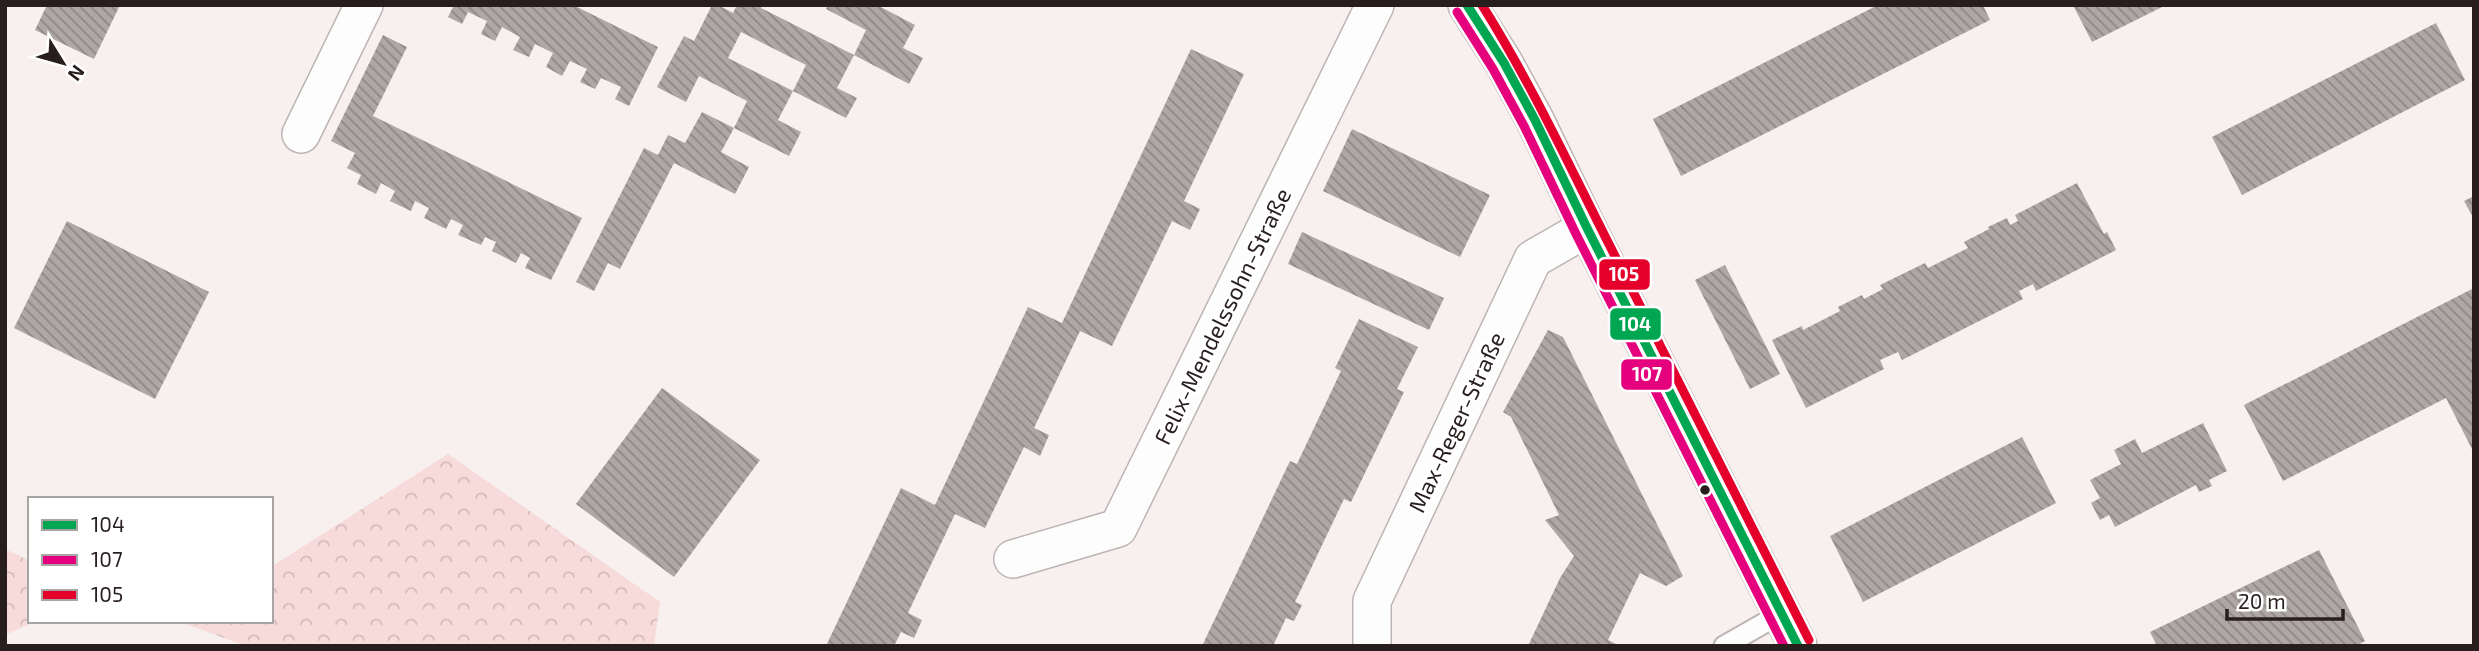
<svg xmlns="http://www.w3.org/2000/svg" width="2479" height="651" font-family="'Exo 2',sans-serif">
	<defs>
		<pattern id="park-crowns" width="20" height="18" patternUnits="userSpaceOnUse" patternTransform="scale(1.75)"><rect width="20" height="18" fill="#f7dada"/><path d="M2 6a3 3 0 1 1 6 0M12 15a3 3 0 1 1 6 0" fill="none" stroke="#d4bbbb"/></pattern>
		<pattern id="building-back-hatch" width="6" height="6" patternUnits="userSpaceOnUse" patternTransform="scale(1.75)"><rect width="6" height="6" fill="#afa6a6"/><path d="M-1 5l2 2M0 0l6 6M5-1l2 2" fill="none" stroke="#8e8787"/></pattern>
	</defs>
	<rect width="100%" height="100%" fill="#f8efef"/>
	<g fill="url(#park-crowns)">
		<path d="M 448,454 L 660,602 L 654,646 L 246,646 L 183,623 L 271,621 L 271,567 Z"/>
		<path d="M 5,549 L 30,561 L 30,621 L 36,621 L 5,635 Z"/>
	</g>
	<g fill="url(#building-back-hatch)">
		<path d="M 47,5 L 120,5 L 94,59 L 35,30 Z"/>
		<path d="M 454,5 L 573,5 L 658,47 L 629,106 L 615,99 L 621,87 L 601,78 L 595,89 L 580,82 L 587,69 L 570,61 L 562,76 L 546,67 L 553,53 L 535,44 L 529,57 L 513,50 L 520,37 L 502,27 L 495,41 L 481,34 L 487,21 L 468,12 L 462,24 L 448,17 Z"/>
		<path d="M 712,5 L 718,5 L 733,13 L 737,5 L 762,5 L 761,8 L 854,55 L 837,88 L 857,98 L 846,118 L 793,91 L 806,65 L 741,32 L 728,58 L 793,91 L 778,120 L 801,132 L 789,156 L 734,128 L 747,101 L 699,76 L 686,102 L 657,87 L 684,36 L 694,41 Z"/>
		<path d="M 828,5 L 877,5 L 915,25 L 903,48 L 923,58 L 909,84 L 854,55 L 866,30 L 826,9 Z"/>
		<path d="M 1878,5 L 1983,5 L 1990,20 L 1681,176 L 1653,119 Z"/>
		<path d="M 2073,5 L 2166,5 L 2092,42 Z"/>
		<path d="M 2436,23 L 2465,80 L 2242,195 L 2212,137 Z"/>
		<path d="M 383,35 L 407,47 L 373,116 L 582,218 L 551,280 L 525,268 L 530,258 L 521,253 L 516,263 L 492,251 L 496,242 L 485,237 L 481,245 L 458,235 L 463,225 L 451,219 L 446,229 L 424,218 L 429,208 L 415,201 L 411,211 L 390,201 L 395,191 L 381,183 L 376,194 L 357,184 L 361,175 L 347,168 L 355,153 L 331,141 Z"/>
		<path d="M 1191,49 L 1244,74 L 1184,201 L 1200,209 L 1190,230 L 1172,221 L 1112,346 L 1080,331 L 1034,428 L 1049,435 L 1040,456 L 1024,447 L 985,528 L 955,514 L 908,613 L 922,620 L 914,638 L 901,632 L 894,646 L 826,646 L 901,488 L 935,505 L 1028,307 L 1062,323 Z"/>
		<path d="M 702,112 L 734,128 L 721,152 L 749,167 L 735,194 L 674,163 L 620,269 L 608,263 L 594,291 L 576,282 L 644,148 L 658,155 L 668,135 L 685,143 Z"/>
		<path d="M 1352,129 L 1490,195 L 1460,257 L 1323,191 Z"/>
		<path d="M 2077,183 L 2104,234 L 2107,232 L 2116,250 L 2036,291 L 2033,284 L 2019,291 L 2023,299 L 1902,360 L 1898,352 L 1880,360 L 1884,369 L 1806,408 L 1772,340 L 1802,326 L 1803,330 L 1840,311 L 1838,307 L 1862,295 L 1864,299 L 1883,289 L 1880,285 L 1925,263 L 1928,268 L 1968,248 L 1964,242 L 1989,229 L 1988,227 L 2007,218 L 2010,225 L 2018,221 L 2015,215 Z"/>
		<path d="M 2474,196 L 2474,219 L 2464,201 Z"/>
		<path d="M 67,221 L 209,292 L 155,399 L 14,328 Z"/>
		<path d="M 1302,232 L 1444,298 L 1429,330 L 1288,264 Z"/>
		<path d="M 1725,265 L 1780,374 L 1750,389 L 1695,280 Z"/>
		<path d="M 2474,288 L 2474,453 L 2446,398 L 2283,481 L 2244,405 Z"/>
		<path d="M 1359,319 L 1418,347 L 1397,389 L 1404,392 L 1351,502 L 1344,499 L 1295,602 L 1302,605 L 1294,621 L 1286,618 L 1273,646 L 1202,646 L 1290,461 L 1297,464 L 1341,371 L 1335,368 Z"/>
		<path d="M 1548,330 L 1563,337 L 1683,576 L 1666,586 L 1640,573 L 1608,640 L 1620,646 L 1528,646 L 1560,578 L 1574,556 L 1545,520 L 1559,515 L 1511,417 L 1503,412 Z"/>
		<path d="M 662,388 L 760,460 L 674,577 L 576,504 Z"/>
		<path d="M 2203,423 L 2227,471 L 2209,480 L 2212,486 L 2199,492 L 2196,485 L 2115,527 L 2109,515 L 2100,520 L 2091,503 L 2100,498 L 2090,480 L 2121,464 L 2114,450 L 2135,439 L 2142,453 Z"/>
		<path d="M 2022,437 L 2056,503 L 1863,602 L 1830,536 Z"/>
		<path d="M 2319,550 L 2365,641 L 2356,646 L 2157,646 L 2150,632 Z"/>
	</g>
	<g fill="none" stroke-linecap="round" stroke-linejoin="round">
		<g stroke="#bdb4b4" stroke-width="23">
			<path id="lane" d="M 1724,646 L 1782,613"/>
		</g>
		<g stroke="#bdb4b4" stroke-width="40">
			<g id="street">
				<path d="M 1467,5 L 1504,63 L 1535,120 L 1587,228 L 1798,646"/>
				<path d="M 301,134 L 364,5"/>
				<path d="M 1013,559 L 1118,528 L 1375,5"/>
				<path d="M 1372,646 L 1372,601 L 1533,259 L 1587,228"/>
			</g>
		</g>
		<use href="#lane" stroke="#fefdfd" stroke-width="19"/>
		<use href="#street" stroke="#fefdfd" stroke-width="37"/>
		<g stroke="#fff" stroke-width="14">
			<path id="bus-1" d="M 1467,5 L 1504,63 L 1535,120 L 1587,228 L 1798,646"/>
		</g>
		<g stroke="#fff" stroke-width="14">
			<path id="bus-2" d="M 1457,12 L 1493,69 L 1524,126 L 1576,234 L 1784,646"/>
		</g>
		<g stroke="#fff" stroke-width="14">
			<path id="bus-3" d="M 1482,5 C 1533,86 1572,172 1616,258 C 1680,385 1745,513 1809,640"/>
		</g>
		<use href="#bus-1" stroke="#00a651" stroke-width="9"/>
		<use href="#bus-2" stroke="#e5007d" stroke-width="9"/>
		<use href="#bus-3" stroke="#e4002b" stroke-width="9"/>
	</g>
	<circle fill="#281e1e" stroke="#fff" stroke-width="2.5" cx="1705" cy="490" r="6"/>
	<g text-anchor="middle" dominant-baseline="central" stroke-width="7" stroke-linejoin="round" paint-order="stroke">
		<g font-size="23" fill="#281e1e" stroke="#fff">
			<text transform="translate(1222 316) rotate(-64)">Felix-Mendelssohn-Straße</text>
			<text transform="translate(1456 422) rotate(-65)">Max-Reger-Straße</text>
		</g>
	</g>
	<g stroke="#fff" stroke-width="2.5">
		<rect x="1598" y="258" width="53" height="33" rx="7" fill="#e4002b"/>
		<rect x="1609" y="307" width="53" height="34" rx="7" fill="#00a651"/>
		<rect x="1620" y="358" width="53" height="33" rx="7" fill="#e5007d"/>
	</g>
	<g font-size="19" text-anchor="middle" font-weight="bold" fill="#fff">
		<text x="1624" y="281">105</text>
		<text x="1635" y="331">104</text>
		<text x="1647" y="381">107</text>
	</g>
	<rect width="2479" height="651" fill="none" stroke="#281e1e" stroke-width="14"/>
	<rect x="28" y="497" width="245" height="126" fill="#ffffff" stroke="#a9a5a5" stroke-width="2"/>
	<rect x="42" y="520" width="35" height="10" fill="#00a651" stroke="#a9a5a5" stroke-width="2"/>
	<text x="91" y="532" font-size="21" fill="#281e1e">104</text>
	<rect x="42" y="555" width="35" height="10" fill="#e5007d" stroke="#a9a5a5" stroke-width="2"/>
	<text x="91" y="567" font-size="21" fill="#281e1e">107</text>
	<rect x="42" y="590" width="35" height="10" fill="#e4002b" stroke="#a9a5a5" stroke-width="2"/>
	<text x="91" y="602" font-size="21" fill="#281e1e">105</text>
	<g transform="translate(63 63) rotate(127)" stroke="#ffffff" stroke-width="5" paint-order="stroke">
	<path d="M0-5L12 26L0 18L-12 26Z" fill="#281e1e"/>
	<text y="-10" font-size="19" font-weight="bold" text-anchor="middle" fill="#281e1e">N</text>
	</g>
	<path d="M2227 609v10h116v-10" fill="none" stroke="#281e1e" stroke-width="3.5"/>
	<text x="2238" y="609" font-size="21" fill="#281e1e" stroke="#ffffff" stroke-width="5" paint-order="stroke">20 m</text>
</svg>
